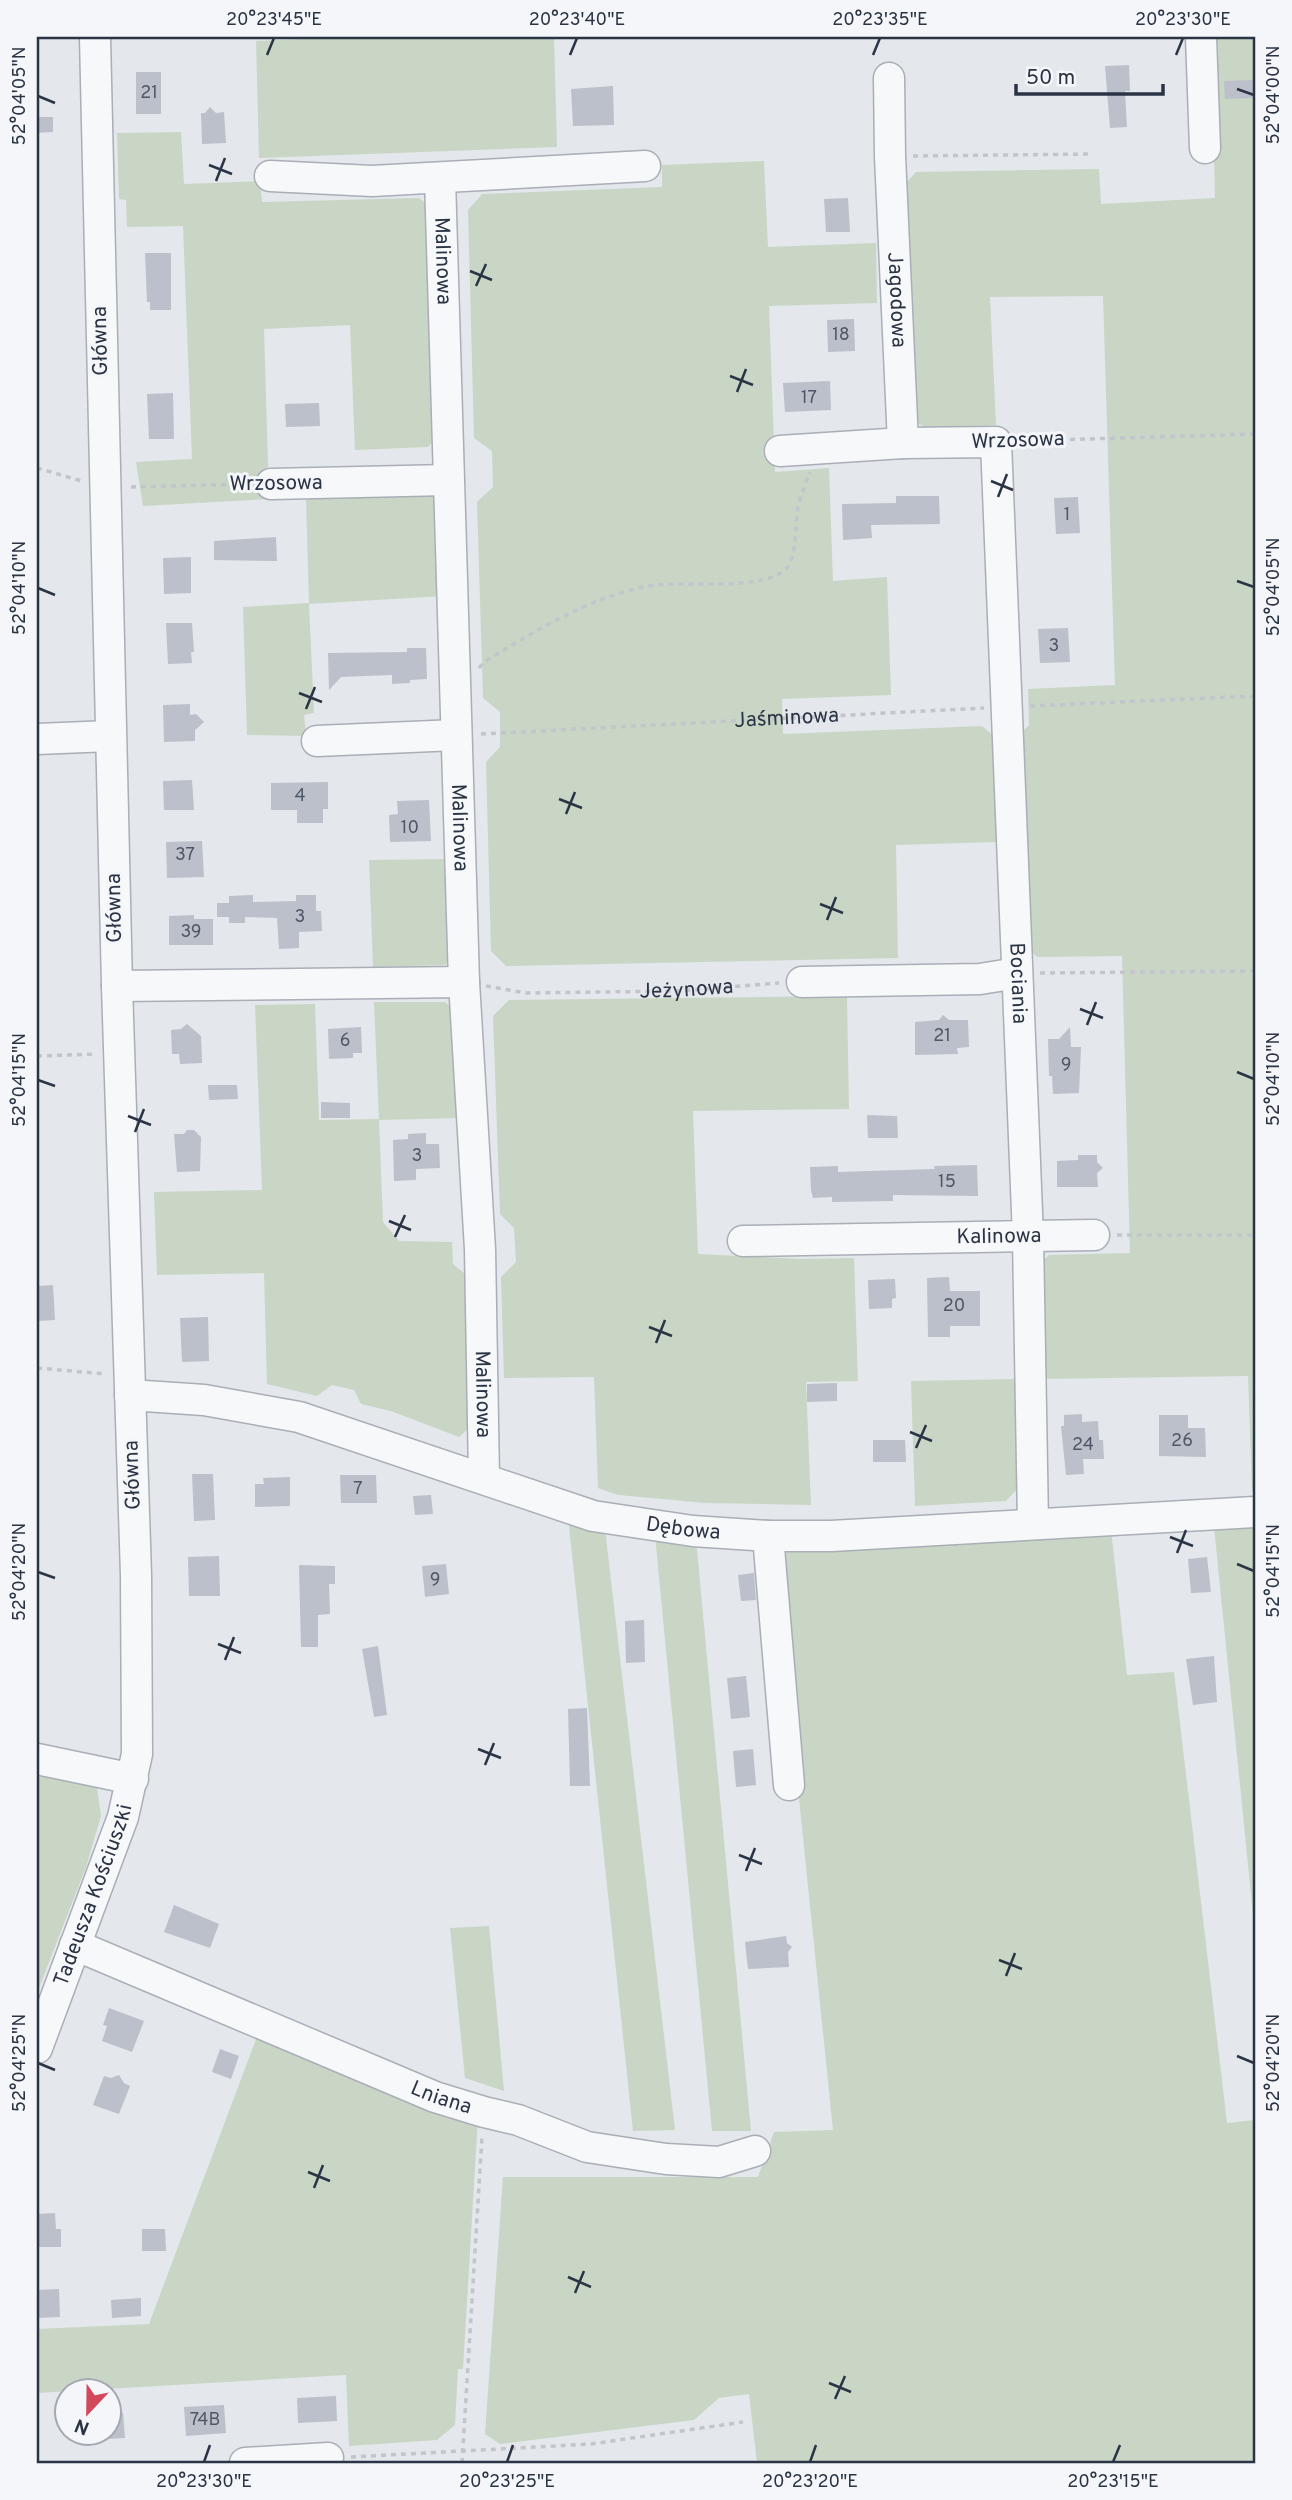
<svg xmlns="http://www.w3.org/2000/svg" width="1292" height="2500" font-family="Overpass,sans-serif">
	<rect width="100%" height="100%" fill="#e4e7ec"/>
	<g fill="#c9d6c5">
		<path d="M 348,37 L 554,37 L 557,147 L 259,158 L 256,41 Z"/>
		<path d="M 1211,37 L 1255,37 L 1255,1491 L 1252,1491 L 1248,1376 L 1040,1379 L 1035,1268 L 1049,1255 L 1130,1253 L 1122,956 L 1037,957 L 1024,944 L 1017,737 L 1029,725 L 1028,689 L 1115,685 L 1103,296 L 990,297 L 996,425 L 925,428 L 910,417 L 904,185 L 916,172 L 1099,169 L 1101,204 L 1215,198 Z"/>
		<path d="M 181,132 L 184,184 L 260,181 L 262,202 L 419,198 L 434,209 L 440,433 L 428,447 L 355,450 L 350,325 L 264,329 L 269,499 L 143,506 L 136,462 L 192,459 L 183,226 L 127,227 L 126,200 L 119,199 L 117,133 Z"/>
		<path d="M 764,161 L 768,247 L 876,243 L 877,303 L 769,306 L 775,472 L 829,468 L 833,581 L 887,577 L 891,695 L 782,699 L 783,734 L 982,726 L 995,737 L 996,842 L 896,845 L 898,958 L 506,966 L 491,951 L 486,762 L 500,747 L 500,712 L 483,698 L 477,502 L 493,487 L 492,451 L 474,438 L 468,210 L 482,194 L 662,187 L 662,165 Z"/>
		<path d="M 430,492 L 442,502 L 444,596 L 309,604 L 314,713 L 304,715 L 306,736 L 247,735 L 243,607 L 309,603 L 306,498 Z"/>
		<path d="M 453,859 L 456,954 L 445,965 L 373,967 L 369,860 Z"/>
		<path d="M 847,996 L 849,1109 L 693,1111 L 698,1254 L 802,1259 L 854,1258 L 858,1381 L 806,1382 L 811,1505 L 705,1503 L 618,1495 L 598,1488 L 594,1377 L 504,1378 L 501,1277 L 516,1262 L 514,1228 L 500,1214 L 493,1016 L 509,1000 Z"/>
		<path d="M 374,1002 L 445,1002 L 458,1013 L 460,1118 L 379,1120 L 383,1222 L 399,1241 L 452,1242 L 453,1264 L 465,1274 L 470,1427 L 459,1437 L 391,1411 L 361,1404 L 354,1390 L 332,1385 L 317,1396 L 267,1384 L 264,1273 L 157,1275 L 154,1192 L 262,1190 L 255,1005 L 315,1004 L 319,1120 L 379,1119 Z"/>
		<path d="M 1016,1379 L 1019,1487 L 1006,1501 L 915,1506 L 911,1381 Z"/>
		<path d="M 568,1516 L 605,1529 L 675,2130 L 633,2131 Z"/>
		<path d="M 1255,1526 L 1255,1934 L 1214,1527 Z"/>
		<path d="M 1111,1529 L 1127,1675 L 1174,1672 L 1227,2123 L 1255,2120 L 1255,2463 L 757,2463 L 749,2394 L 719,2398 L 694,2420 L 500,2444 L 485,2434 L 503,2177 L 758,2177 L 774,2132 L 833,2130 L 773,1545 Z"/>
		<path d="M 655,1535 L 696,1539 L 751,2131 L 712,2131 Z"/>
		<path d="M 37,1767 L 96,1780 L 101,1816 L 86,1867 L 37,1993 Z"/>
		<path d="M 489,1926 L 504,2091 L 465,2078 L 450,1928 Z"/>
		<path d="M 258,2034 L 478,2118 L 463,2369 L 458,2369 L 455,2425 L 437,2440 L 349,2446 L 346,2375 L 37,2393 L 37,2329 L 149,2324 Z"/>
	</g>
	<g fill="#bbc0ca">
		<path d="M 1129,65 L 1130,91 L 1125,91 L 1127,127 L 1110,128 L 1105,66 Z"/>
		<rect x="136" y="72" width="25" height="42"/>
		<path d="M 1255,80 L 1255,98 L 1225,99 L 1224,81 Z"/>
		<path d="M 613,86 L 614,125 L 573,126 L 571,89 Z"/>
		<path d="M 210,107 L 216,113 L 224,112 L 226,143 L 202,144 L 201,113 L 205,113 Z"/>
		<path d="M 37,117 L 53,117 L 53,132 L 37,133 Z"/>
		<path d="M 848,198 L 850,232 L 826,232 L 824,199 Z"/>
		<path d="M 145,253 L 171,253 L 171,310 L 150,310 L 150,302 L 147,302 Z"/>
		<path d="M 854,319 L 855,351 L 828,352 L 827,320 Z"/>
		<path d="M 830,381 L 831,410 L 785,412 L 783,383 Z"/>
		<path d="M 173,393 L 174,439 L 149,439 L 147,394 Z"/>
		<path d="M 319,403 L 320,426 L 286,427 L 285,404 Z"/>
		<path d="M 896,496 L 939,496 L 940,524 L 871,525 L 872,538 L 843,540 L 842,504 L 896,503 Z"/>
		<path d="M 1078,497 L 1080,533 L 1056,534 L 1054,498 Z"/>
		<path d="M 276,537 L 277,561 L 214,560 L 214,541 Z"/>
		<path d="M 191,557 L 191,593 L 164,594 L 163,558 Z"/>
		<path d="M 166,623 L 192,623 L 194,652 L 191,652 L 192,663 L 168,664 Z"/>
		<path d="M 1068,628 L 1070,662 L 1040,663 L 1038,629 Z"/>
		<path d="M 407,648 L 426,648 L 427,679 L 410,680 L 410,683 L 392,684 L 392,675 L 341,677 L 329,690 L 328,653 L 407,652 Z"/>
		<path d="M 190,704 L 190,715 L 196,714 L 204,722 L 195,730 L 195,741 L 164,742 L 163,705 Z"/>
		<path d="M 192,780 L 194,810 L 164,810 L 163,781 Z"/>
		<path d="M 328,782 L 328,809 L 323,809 L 323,823 L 297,823 L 297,810 L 271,810 L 271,783 Z"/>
		<path d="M 429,800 L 431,841 L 390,842 L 389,815 L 398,814 L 397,801 Z"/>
		<path d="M 202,841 L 204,877 L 167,878 L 166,842 Z"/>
		<path d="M 253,895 L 253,902 L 296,901 L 296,895 L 316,895 L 316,911 L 321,911 L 322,931 L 299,932 L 299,948 L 279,949 L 277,918 L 245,917 L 245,923 L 229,923 L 229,917 L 217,917 L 217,903 L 229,903 L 229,896 Z"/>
		<path d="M 194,915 L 194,919 L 213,919 L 213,945 L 169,945 L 169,916 Z"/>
		<path d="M 943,1015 L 949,1020 L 968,1020 L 969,1047 L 957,1048 L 958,1054 L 915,1055 L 915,1022 L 939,1020 Z"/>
		<path d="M 187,1024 L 201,1036 L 202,1063 L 180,1064 L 179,1054 L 172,1054 L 171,1030 L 181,1029 Z"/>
		<path d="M 361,1027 L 362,1053 L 353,1053 L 353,1058 L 329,1059 L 328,1029 Z"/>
		<path d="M 1070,1027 L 1071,1047 L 1081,1047 L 1079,1093 L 1053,1094 L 1052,1076 L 1049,1076 L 1048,1039 L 1059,1039 Z"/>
		<path d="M 208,1085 L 237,1085 L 238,1099 L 209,1100 Z"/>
		<path d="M 321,1102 L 350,1103 L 350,1118 L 321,1118 Z"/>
		<path d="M 867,1115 L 897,1116 L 898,1138 L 868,1138 Z"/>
		<path d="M 187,1130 L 194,1130 L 201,1137 L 200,1171 L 177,1172 L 174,1134 L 184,1134 Z"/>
		<path d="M 426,1133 L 426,1144 L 439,1144 L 440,1168 L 416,1169 L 416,1180 L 394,1181 L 393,1140 L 408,1139 L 408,1134 Z"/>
		<path d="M 1078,1155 L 1097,1155 L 1097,1162 L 1103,1168 L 1097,1173 L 1098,1187 L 1057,1187 L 1057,1161 L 1078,1160 Z"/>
		<path d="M 977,1165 L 978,1196 L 893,1195 L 893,1201 L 832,1202 L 832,1197 L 813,1198 L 811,1190 L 810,1167 L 838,1166 L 838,1172 L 935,1169 L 934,1166 Z"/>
		<path d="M 949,1277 L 950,1291 L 980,1291 L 980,1326 L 950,1326 L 950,1337 L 928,1337 L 927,1278 Z"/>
		<path d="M 895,1279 L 896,1298 L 892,1299 L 892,1308 L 869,1309 L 868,1280 Z"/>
		<path d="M 53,1285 L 55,1320 L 38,1321 L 37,1286 Z"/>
		<path d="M 208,1317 L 209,1361 L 182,1362 L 180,1318 Z"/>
		<path d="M 837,1383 L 837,1401 L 807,1402 L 807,1384 Z"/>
		<path d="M 1082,1414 L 1082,1422 L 1098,1421 L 1099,1440 L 1103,1440 L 1104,1459 L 1083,1459 L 1084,1474 L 1066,1475 L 1061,1426 L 1064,1426 L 1064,1415 Z"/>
		<path d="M 1159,1415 L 1188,1415 L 1188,1428 L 1205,1428 L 1206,1457 L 1159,1456 Z"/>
		<path d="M 873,1440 L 905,1440 L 906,1462 L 873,1462 Z"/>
		<path d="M 192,1474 L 213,1474 L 215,1520 L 194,1521 Z"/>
		<path d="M 340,1475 L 376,1475 L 377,1503 L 341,1503 Z"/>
		<path d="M 290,1477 L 290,1506 L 255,1507 L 255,1484 L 264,1484 L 263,1478 Z"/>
		<path d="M 431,1495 L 433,1514 L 415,1515 L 413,1496 Z"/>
		<path d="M 219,1556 L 220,1596 L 189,1596 L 188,1557 Z"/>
		<path d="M 1207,1557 L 1211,1592 L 1191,1593 L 1188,1559 Z"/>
		<path d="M 446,1564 L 449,1594 L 425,1597 L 422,1566 Z"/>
		<path d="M 299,1565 L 335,1566 L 335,1584 L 329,1584 L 330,1614 L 318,1615 L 318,1647 L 301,1647 Z"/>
		<path d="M 754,1573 L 756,1600 L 741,1601 L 738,1575 Z"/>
		<path d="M 644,1620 L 645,1662 L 626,1663 L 625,1621 Z"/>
		<path d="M 378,1646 L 387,1715 L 374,1717 L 362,1649 Z"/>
		<path d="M 1214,1656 L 1217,1702 L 1193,1705 L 1186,1659 Z"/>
		<path d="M 746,1676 L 750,1717 L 731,1719 L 727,1678 Z"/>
		<path d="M 587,1708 L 590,1786 L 570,1786 L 568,1709 Z"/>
		<path d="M 753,1749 L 756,1785 L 736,1787 L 733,1751 Z"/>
		<path d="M 174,1905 L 219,1924 L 210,1948 L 164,1932 Z"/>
		<path d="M 786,1936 L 787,1943 L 792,1947 L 788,1952 L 789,1967 L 748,1969 L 745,1942 Z"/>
		<path d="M 109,2008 L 144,2021 L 132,2052 L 102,2041 L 107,2026 L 103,2025 Z"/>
		<path d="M 220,2049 L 239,2056 L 231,2079 L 212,2072 Z"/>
		<path d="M 119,2075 L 124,2083 L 130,2086 L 119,2114 L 93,2105 L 104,2076 L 111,2078 Z"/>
		<path d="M 55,2213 L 56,2229 L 61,2229 L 61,2247 L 37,2247 L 37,2214 Z"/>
		<path d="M 142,2229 L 165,2229 L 166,2251 L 142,2251 Z"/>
		<path d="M 59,2289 L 60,2317 L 37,2318 L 37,2290 Z"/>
		<path d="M 141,2298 L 141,2316 L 112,2318 L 111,2300 Z"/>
		<path d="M 336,2396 L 337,2421 L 298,2423 L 297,2398 Z"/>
		<path d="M 224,2405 L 226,2433 L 186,2436 L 184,2407 Z"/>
		<path d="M 123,2413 L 125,2438 L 108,2439 L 108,2414 Z"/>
	</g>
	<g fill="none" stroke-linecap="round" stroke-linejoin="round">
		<g stroke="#a9aeb7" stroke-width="33">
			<g id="minor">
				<path d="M 1201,37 L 1205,148"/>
				<path id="s3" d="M 889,78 L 890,156 L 903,443"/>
				<path d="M 270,176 L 372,181 L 645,166"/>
				<path id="s4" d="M 440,179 L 464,982 L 480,1249 L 484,1478"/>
				<path id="s5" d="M 780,451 L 903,443 L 996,442 L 1028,1237 L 1033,1524"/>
				<path d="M 271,484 L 448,480"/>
				<path d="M 37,739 L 110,736"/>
				<path d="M 317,741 L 456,735"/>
				<path d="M 802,982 L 980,979 L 1017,973"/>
				<path d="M 117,986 L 464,982"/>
				<path id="s6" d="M 743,1241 L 1094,1235"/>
				<path id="s7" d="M 130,1395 L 204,1400 L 299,1417 L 593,1516 L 693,1531 L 768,1536 L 831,1536 L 1255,1512"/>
				<path d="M 768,1536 L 789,1785"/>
				<path d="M 37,1759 L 133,1779"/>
				<path id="s8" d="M 75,1945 L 435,2097 L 484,2112 L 518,2120 L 587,2147 L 666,2159 L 719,2162 L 755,2151"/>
				<path id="s9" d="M 37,2048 L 123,1817 L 137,1754 L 136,1575 L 117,986 L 95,37"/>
				<path d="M 245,2463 L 328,2458"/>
			</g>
		</g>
		<g stroke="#c2c5cb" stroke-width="3.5" stroke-dasharray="5 5" stroke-linecap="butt">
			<path d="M 913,156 L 1093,154"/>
			<path d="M 1020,441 L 1255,434"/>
			<path d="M 37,468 L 82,481"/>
			<path d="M 131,487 L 249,484"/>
			<path d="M 479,668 L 484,662 C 537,630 587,598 649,586 C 682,580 762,592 786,569 C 797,558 795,524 798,507 C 801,495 806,483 810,472"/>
			<path d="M 1030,706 L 1255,696"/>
			<path id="s1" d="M 481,734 L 984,708"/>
			<path d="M 1040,973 L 1255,971"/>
			<path id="s2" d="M 486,986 L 526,993 L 679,991 L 779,983"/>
			<path d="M 37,1056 L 96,1054"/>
			<path d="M 1117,1235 L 1255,1235"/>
			<path d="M 37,1368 L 106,1374"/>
			<path d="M 351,2457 L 591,2444 L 743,2422"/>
			<path d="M 462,2463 L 482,2137"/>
		</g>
		<use href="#minor" stroke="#f7f8fa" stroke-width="30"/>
	</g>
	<path fill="none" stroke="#2b3445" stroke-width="2.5" d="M 267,55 L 274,38M 570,55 L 577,38M 873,55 L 880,38M 1176,55 L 1183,38M 1237,89 L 1254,95M 38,96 L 55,103M 209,165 L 232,174M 216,181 L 225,158M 470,271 L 492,280M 476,286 L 486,264M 730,376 L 753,385M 737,392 L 746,369M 991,481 L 1013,490M 998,497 L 1007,474M 1237,581 L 1254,587M 38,588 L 55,595M 299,693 L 322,702M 306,709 L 315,687M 559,799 L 582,808M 566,814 L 575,792M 820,904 L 843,913M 827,920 L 836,897M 1080,1009 L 1103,1018M 1087,1025 L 1096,1002M 1237,1072 L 1254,1079M 38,1080 L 55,1086M 128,1116 L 151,1125M 135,1132 L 144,1109M 389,1221 L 411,1230M 395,1237 L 405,1215M 649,1327 L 672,1336M 656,1343 L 665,1320M 910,1432 L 932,1441M 916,1448 L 926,1425M 1170,1537 L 1193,1546M 1177,1553 L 1186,1530M 1237,1564 L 1254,1571M 38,1572 L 55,1578M 218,1644 L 241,1653M 225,1660 L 234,1637M 478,1749 L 501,1758M 485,1765 L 494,1743M 739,1855 L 762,1864M 746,1871 L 755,1848M 999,1960 L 1022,1969M 1006,1976 L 1015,1953M 1237,2056 L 1254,2063M 38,2063 L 55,2070M 308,2172 L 330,2181M 314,2188 L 323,2165M 568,2277 L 591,2287M 575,2293 L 584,2271M 829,2383 L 851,2392M 835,2399 L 845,2376M 204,2462 L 210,2445M 507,2462 L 513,2445M 810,2462 L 816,2445M 1113,2462 L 1120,2445"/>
	<g text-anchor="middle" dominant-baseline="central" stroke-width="6" stroke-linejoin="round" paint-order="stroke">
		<g font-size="18" fill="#4f5766">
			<text x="149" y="93">21</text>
			<text x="841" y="335">18</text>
			<text x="809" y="398">17</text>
			<text x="1067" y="515">1</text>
			<text x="1054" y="646">3</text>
			<text x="300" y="796">4</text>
			<text x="410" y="828">10</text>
			<text x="185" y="855">37</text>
			<text x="300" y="917">3</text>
			<text x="191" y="932">39</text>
			<text x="942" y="1036">21</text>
			<text x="345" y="1041">6</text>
			<text x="1066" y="1065">9</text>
			<text x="417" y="1156">3</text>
			<text x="947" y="1182">15</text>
			<text x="954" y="1306">20</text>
			<text x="1182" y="1441">26</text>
			<text x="1083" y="1445">24</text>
			<text x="358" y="1489">7</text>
			<text x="435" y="1580">9</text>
			<text x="205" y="2420">74B</text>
		</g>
		<g font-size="21" fill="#2b3445" stroke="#f4f6f9">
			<text stroke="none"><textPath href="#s4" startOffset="82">Malinowa</textPath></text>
			<text stroke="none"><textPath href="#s3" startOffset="222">Jagodowa</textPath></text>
			<text transform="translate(101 341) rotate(-91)">Główna</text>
			<text transform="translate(1018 441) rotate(-2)">Wrzosowa</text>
			<text transform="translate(276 484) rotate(-1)">Wrzosowa</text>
			<text stroke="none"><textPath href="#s1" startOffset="306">Jaśminowa</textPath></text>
			<text stroke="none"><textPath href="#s4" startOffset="649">Malinowa</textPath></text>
			<text transform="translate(115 908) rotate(-91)">Główna</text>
			<text stroke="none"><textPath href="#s5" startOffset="758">Bociania</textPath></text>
			<text stroke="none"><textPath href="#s2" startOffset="201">Jeżynowa</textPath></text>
			<text stroke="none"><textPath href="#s6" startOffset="256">Kalinowa</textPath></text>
			<text stroke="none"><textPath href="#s4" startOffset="1216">Malinowa</textPath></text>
			<text transform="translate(133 1475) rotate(-92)">Główna</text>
			<text stroke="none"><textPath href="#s7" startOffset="572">Dębowa</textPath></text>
			<text stroke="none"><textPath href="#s9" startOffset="163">Tadeusza Kościuszki</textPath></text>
			<text stroke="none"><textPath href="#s8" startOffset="397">Lniana</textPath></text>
		</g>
	</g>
	<rect width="1292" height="2500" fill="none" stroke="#f4f6f9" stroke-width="77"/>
	<g transform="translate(88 2412) rotate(202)"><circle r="33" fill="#f4f6f9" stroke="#a4a8b1" stroke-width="2"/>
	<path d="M0-5L12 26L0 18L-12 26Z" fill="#d1495b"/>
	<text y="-10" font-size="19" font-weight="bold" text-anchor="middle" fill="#2b3445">N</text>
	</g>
	<path d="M1016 84v10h147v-10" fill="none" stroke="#2b3445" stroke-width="3.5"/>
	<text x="1026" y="84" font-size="21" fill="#2b3445" stroke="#f4f6f9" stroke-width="5" paint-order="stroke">50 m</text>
	<rect x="38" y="38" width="1216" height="2424" fill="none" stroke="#2b3445" stroke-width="2.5"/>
	<g font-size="18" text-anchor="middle" fill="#2b3445">
		<text x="274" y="25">20°23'45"E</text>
		<text x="577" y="25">20°23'40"E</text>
		<text x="880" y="25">20°23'35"E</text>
		<text x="1183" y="25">20°23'30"E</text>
		<text transform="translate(1273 95) rotate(-90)" y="6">52°04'00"N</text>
		<text transform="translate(19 96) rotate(-90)" y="6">52°04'05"N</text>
		<text transform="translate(1273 587) rotate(-90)" y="6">52°04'05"N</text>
		<text transform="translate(19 588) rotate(-90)" y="6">52°04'10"N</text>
		<text transform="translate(1273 1079) rotate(-90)" y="6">52°04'10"N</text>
		<text transform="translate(19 1080) rotate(-90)" y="6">52°04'15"N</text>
		<text transform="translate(1273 1571) rotate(-90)" y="6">52°04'15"N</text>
		<text transform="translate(19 1572) rotate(-90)" y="6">52°04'20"N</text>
		<text transform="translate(1273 2063) rotate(-90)" y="6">52°04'20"N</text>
		<text transform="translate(19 2063) rotate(-90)" y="6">52°04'25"N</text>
		<text x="204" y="2487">20°23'30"E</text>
		<text x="507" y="2487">20°23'25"E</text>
		<text x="810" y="2487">20°23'20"E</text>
		<text x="1113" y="2487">20°23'15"E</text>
	</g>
</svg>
